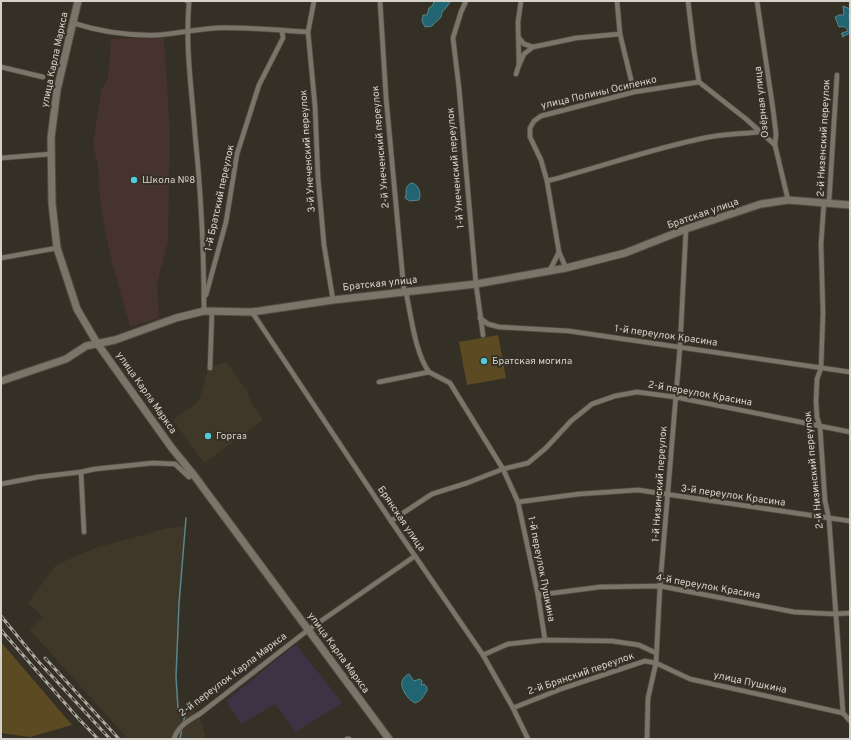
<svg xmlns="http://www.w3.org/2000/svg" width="851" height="740" font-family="Overpass,sans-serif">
	<rect width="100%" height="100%" fill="#353026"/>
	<path fill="#3c3444" d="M 296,644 L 342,703 L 296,732 L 275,704 L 241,724 L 226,701 Z"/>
	<g fill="#3f3727">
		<path d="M 226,362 L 248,392 L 251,402 L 263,420 L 204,463 L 173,420 L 199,401 L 208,368 Z"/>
		<path d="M 185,526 L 176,677 L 178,706 L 195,711 L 200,718 L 206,739 L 128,739 L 29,629 L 43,617 L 28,603 L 56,565 L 95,548 L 168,528 Z"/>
	</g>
	<path fill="#46322f" d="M 164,37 L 170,133 L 168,242 L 157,284 L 159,318 L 130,327 L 112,263 L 105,231 L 100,201 L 98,167 L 93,144 L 101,91 L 108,78 L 111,39 Z"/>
	<g fill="#5c4a23">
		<path d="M 498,335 L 506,378 L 467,385 L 459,342 Z"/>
		<path d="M 1,642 L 72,725 L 30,737 L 1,733 Z"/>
	</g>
	<g fill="#216572" stroke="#57868d">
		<path d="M 434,1 L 451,1 L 445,9 L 442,12 C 442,20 436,20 432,26 L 425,27 L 422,21 L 423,15 L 427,15 L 429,8 L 433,5 Z"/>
		<path d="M 843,6 L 850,9 L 849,18 L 850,19 L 850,33 L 842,37 L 843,34 L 841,34 L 842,33 L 848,31 C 846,27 844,26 839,27 L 835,17 L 839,15 L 844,15 Z"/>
		<path d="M 411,183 C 418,183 422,194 419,200 L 410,201 L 405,198 C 408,192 403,188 411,183 Z"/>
		<path d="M 409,674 L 414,681 L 420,679 L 422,681 L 421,685 L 424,684 L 427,687 L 427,691 C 423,696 422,701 415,703 C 408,700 397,685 404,678 C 405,676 407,675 409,674 Z"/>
	</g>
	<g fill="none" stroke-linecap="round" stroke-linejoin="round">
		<g stroke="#57868d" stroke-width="1.5">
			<path d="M 183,723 L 185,716 L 178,708 L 176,677 L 179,603 L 186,518"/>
			<path d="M 180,739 L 182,728"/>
		</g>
		<g stroke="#504c44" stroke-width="6">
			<g id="street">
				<path d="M 187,1 L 189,3 C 185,47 192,91 195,134 C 201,193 204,252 204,311"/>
				<path d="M 314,1 L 308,32 L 315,106 L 318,177 L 324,245 L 333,300"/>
				<path d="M 380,1 L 386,97 L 404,291"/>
				<path d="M 466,1 L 461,12 L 453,38 L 459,88 L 476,284 L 483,335"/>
				<path d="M 617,1 L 620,34 L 634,92"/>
				<path d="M 688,1 L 694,51 L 699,82"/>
				<path d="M 757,1 L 773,109 L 776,134 L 775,145 L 788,200"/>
				<path d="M 73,23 C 101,32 128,36 158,35 C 177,34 196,29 216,28 C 246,27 277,30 308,32"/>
				<path d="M 519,38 L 524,44 L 533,47"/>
				<path d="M 519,65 L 524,54 L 533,47 L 576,38 L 620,34"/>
				<path d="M 1,67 L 43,77"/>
				<path d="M 516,74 L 519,65 L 518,22 L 521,1"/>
				<path d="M 1,158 L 51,154"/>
				<path d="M 547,181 C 600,167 651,149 704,138 C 722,134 741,134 759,132"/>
				<path d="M 824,202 L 821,244 L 823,313 L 821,368 L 817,379 L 816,402 L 817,417 L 820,427 L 825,501 L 829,519 L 843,713"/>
				<path d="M 829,202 L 837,75"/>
				<path d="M 1,258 L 57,248"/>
				<path d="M 566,268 L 559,252 L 547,181 L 541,160 L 530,137 L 530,128 L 534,121 L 541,116 L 634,92 L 699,82 L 746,119 L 775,145"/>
				<path d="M 550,270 L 559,252"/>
				<path d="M 406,292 C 411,315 415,353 429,372"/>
				<path d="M 206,295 L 226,222 L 237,154 L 259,85 L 283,38 L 282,31"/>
				<path d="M 252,312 L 391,521 L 483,655 L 513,708 L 528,739"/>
				<path d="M 480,318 L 488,324 L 499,327 L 569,331 L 850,372"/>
				<path d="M 210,368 L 212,311"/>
				<path d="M 379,382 L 429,372 L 450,383 L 503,469 L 518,502 L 538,595 L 545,640"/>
				<path d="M 81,472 L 84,532"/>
				<path d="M 1,484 L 38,477 L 81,472 L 95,469 L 153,463 L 175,464 L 189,477 L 193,474"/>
				<path d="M 518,502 L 579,494 L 638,490 L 850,521"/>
				<path d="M 391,521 L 432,494 L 467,483 L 503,469 L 528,463 L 546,448 L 571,421 L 592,404 L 615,396 L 637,392 L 675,397 L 850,432"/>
				<path d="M 538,595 L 600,587 L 660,586 L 794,612 L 835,614 L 850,613"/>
				<path d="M 483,655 L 508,644 L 545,640 L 612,641 L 639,645 L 656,653"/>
				<path d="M 513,708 L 561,689 L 645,661 L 656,663 L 690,679 L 843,713"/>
				<path d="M 843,713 L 850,721"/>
				<path d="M 174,739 C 178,725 190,720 201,713 L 308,630 L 415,556"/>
				<path d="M 347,739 L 349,739"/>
				<path d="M 647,739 L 648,698 L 656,663 L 660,586 L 680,347 L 686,229"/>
			</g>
		</g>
		<g stroke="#504c44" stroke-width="9">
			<g id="secondary">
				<path d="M 78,1 L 57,90 L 51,138 L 52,203 L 57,248 L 77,309 L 97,343 L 171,447 L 193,474 L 389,739"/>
				<path d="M 1,381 L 66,359 L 86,346 L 115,340 L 176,318 L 204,311 L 252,312 L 333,300 L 476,284 L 566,268 L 625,253 L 686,229 L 761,204 L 788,200 L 850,205"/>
			</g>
		</g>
		<use href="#street" stroke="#7a7469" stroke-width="4.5"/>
		<use href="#secondary" stroke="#7a7469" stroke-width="7"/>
		<g stroke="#adaaa2" stroke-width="3">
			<g id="rail">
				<path d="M 1,616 L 37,660 L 110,739"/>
				<path d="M 1,630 L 77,717 L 98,739"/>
				<path d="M 45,658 L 119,739"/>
			</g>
		</g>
		<use href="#rail" stroke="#353026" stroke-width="1.5" stroke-dasharray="4.5" stroke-linecap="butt"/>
	</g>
	<g fill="#52cbd8" stroke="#353026" stroke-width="1.5">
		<circle cx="134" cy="180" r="4"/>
		<circle cx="484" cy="361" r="4"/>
		<circle cx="208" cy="436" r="4"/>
	</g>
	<g text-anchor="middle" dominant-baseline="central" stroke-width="4" stroke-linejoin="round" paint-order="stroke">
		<g font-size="10" fill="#d5d2cb" stroke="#353026">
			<text transform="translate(55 60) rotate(-78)">улица Карла Маркса</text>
			<text transform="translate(599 93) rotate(-13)">улица Полины Осипенко</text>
			<text transform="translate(762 102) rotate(-96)">Озёрная улица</text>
			<text transform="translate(824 138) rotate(-87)">2-й Низенский переулок</text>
			<text transform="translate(381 147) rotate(-95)">2-й Унеченский переулок</text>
			<text transform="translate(308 151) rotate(-94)">3-й Унеченский переулок</text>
			<text transform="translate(456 168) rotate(-95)">1-й Унеченский переулок</text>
			<text transform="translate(220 198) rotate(-78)">1-й Братский переулок</text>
			<text transform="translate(703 214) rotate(-19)">Братская улица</text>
			<text transform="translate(380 284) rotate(-6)">Братская улица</text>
			<text transform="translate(666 336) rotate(8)">1-й переулок Красина</text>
			<text transform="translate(146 393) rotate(55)">улица Карла Маркса</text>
			<text transform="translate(700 394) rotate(10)">2-й переулок Красина</text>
			<text transform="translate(814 470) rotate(-96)">2-й Низинский переулок</text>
			<text transform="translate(660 484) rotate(-86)">1-й Низинский переулок</text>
			<text transform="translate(733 496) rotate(8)">3-й переулок Красина</text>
			<text transform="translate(401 519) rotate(56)">Брянская улица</text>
			<text transform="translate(541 569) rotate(79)">1-й переулок Пушкина</text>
			<text transform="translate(708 587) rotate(10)">4-й переулок Красина</text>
			<text transform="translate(338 653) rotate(54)">улица Карла Маркса</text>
			<text transform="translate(581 674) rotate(-19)">2-й Брянский переулок</text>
			<text transform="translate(233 675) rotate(-37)">2-й переулок Карла Маркса</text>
			<text transform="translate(750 683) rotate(12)">улица Пушкина</text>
		</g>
		<g font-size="10" fill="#d5d2cb" stroke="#353026" text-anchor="start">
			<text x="142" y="180">Школа №8</text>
			<text x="492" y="361">Братская могила</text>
			<text x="216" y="436">Горгаз</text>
		</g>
	</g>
	<rect width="851" height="740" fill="none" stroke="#d5d2cb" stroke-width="4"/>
</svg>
